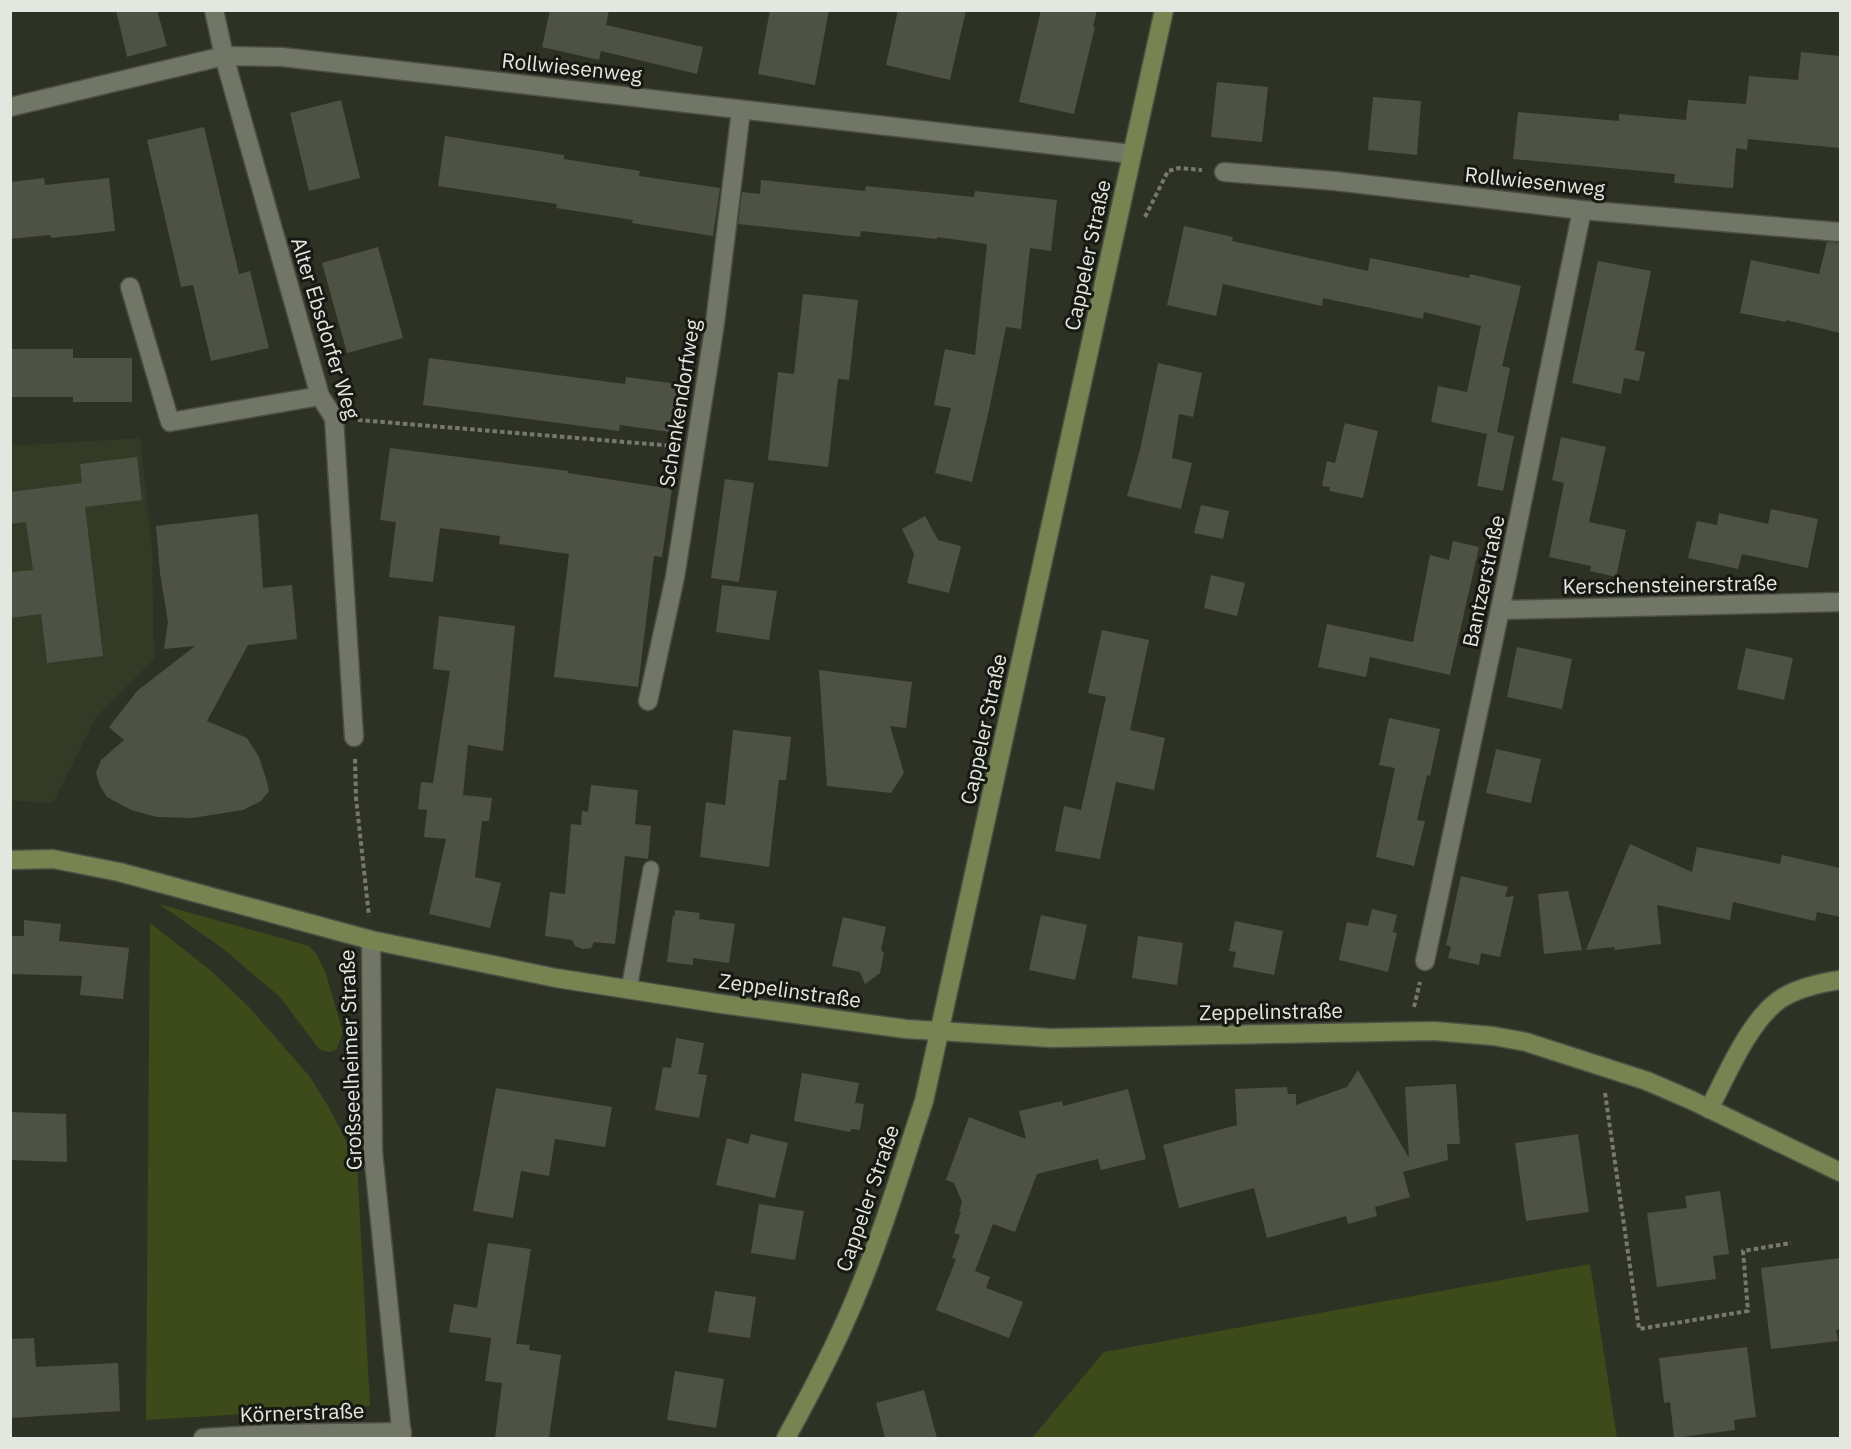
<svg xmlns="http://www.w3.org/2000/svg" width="1851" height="1449" font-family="'IBM Plex Sans',sans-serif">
	<rect width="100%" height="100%" fill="#2e3225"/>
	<path fill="#333a26" d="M 140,438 L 152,547 L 154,659 L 96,717 L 53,803 L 11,801 L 11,446 Z"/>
	<g fill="#3d4b1a">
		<path d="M 159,904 L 309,946 L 317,955 L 326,974 L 343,1033 L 336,1050 L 329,1052 L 319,1049 L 280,997 L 221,947 Z"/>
		<path d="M 150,923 L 209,969 L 248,1006 L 310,1077 L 328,1106 L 357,1162 L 370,1406 L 146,1420 Z"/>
		<path d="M 1590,1264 L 1617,1438 L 1032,1438 L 1104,1352 Z"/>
	</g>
	<g fill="#4d5244">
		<path d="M 116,10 L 157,10 L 167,46 L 127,57 Z"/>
		<path d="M 550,10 L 609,10 L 606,25 L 703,47 L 697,74 L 601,51 L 599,60 L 542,47 Z"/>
		<path d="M 770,10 L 829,10 L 815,85 L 758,74 Z"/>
		<path d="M 898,10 L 966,10 L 950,80 L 886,65 Z"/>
		<path d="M 1041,10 L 1097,10 L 1093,27 L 1095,27 L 1074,114 L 1019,102 Z"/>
		<path d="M 1801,52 L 1840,56 L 1840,148 L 1748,139 L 1747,150 L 1736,148 L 1733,188 L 1674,183 L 1675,174 L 1513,159 L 1518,112 L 1619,121 L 1619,114 L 1686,120 L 1688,100 L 1746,104 L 1749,76 L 1798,80 Z"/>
		<path d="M 1217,82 L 1268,87 L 1262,142 L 1211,137 Z"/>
		<path d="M 1373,97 L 1421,101 L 1417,155 L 1368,150 Z"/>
		<path d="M 341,100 L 360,178 L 309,191 L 290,113 Z"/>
		<path d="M 204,127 L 239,274 L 250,271 L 269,348 L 211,361 L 193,285 L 181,287 L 147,140 Z"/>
		<path d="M 445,136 L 564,155 L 564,159 L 640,171 L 639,176 L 720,188 L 713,236 L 632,223 L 633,220 L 556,208 L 557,204 L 438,186 Z"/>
		<path d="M 44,178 L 45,185 L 109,178 L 115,231 L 51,238 L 50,235 L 10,239 L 10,182 Z"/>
		<path d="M 761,180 L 865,191 L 866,186 L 974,197 L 975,191 L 1057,200 L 1051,251 L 1030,248 L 1021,329 L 1006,327 L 989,410 L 972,482 L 935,473 L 951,408 L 934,405 L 945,349 L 975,355 L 987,244 L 937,237 L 937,239 L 861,231 L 860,237 L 738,224 L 742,192 L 760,194 Z"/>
		<path d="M 1184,226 L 1233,237 L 1232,241 L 1368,271 L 1370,258 L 1469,278 L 1470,274 L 1521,286 L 1502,366 L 1510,368 L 1497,432 L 1514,436 L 1503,491 L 1477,486 L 1487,434 L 1431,422 L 1438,386 L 1467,392 L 1481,326 L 1424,312 L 1423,319 L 1323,298 L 1322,306 L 1223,284 L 1216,316 L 1167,305 Z"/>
		<path d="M 1827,242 L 1840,243 L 1840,333 L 1786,320 L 1786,322 L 1740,313 L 1751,260 L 1819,274 Z"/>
		<path d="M 378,247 L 403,338 L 347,353 L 322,263 Z"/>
		<path d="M 1598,261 L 1651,271 L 1635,350 L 1645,352 L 1639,381 L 1624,378 L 1621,394 L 1572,383 Z"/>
		<path d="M 803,294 L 858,300 L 849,380 L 838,379 L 828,467 L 768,460 L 778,372 L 794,374 Z"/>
		<path d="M 10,349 L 73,349 L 73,358 L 132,358 L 132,402 L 73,402 L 73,397 L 10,397 Z"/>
		<path d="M 429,358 L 625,384 L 626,377 L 691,386 L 684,434 L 620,425 L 619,431 L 423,405 Z"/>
		<path d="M 1158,363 L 1202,373 L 1193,417 L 1179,414 L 1172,458 L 1192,463 L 1181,509 L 1127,496 L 1140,450 Z"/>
		<path d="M 1345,423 L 1378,431 L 1363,498 L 1329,491 L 1330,487 L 1322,486 L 1327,461 L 1335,463 Z"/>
		<path d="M 1561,437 L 1606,447 L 1589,522 L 1626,530 L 1616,577 L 1590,571 L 1591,566 L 1549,557 L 1564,483 L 1552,480 Z"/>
		<path d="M 390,448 L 568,471 L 568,473 L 672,489 L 662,557 L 654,556 L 638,687 L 554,677 L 569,554 L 499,544 L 500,536 L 440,528 L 433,582 L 389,577 L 396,522 L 380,520 Z"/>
		<path d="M 137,457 L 142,500 L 85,507 L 103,656 L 47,663 L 41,614 L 10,618 L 10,572 L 33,570 L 26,522 L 10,524 L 10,492 L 82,483 L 80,464 Z"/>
		<path d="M 725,479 L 754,483 L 739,582 L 711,578 Z"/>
		<path d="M 1201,505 L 1229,511 L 1223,539 L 1194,533 Z"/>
		<path d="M 1771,509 L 1818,519 L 1808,568 L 1742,554 L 1738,569 L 1688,558 L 1697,521 L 1717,525 L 1719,513 L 1768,524 Z"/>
		<path d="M 258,514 L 263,588 L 292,585 L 297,639 L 248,645 L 207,721 L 247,738 L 259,757 L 266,778 L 269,791 L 261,801 L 243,810 L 192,818 L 157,817 L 131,810 L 107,797 L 100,786 L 96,773 L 101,760 L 124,740 L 109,727 L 137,691 L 195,646 L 164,649 L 168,622 L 160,573 L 156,526 Z"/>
		<path d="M 925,516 L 938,540 L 961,546 L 949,593 L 907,583 L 914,554 L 902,529 Z"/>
		<path d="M 1453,541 L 1479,547 L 1450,675 L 1370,657 L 1366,677 L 1318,667 L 1327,624 L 1413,642 L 1430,555 L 1449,560 Z"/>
		<path d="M 1211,575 L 1245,583 L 1237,616 L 1204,608 Z"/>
		<path d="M 722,585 L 777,591 L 769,640 L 716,632 Z"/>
		<path d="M 439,616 L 515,626 L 503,751 L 468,745 L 463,795 L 492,798 L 489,821 L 482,821 L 475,877 L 501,883 L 490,928 L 429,914 L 446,839 L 424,837 L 427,810 L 418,809 L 421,782 L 433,783 L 450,671 L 433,669 Z"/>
		<path d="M 1102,630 L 1149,640 L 1130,730 L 1165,738 L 1154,790 L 1116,782 L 1100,859 L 1055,851 L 1064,806 L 1081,810 L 1106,697 L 1088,693 Z"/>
		<path d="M 1517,647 L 1572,659 L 1562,709 L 1507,697 Z"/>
		<path d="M 1746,648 L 1793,658 L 1784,700 L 1737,689 Z"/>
		<path d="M 819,670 L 912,682 L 906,728 L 890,726 L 904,773 L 891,793 L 827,786 Z"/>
		<path d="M 1389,718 L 1440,729 L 1430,776 L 1427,775 L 1417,820 L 1425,821 L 1414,866 L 1376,857 L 1395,768 L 1379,765 Z"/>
		<path d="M 733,730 L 791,737 L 786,780 L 779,780 L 769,867 L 700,857 L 706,802 L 725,805 Z"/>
		<path d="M 1496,749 L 1541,759 L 1531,803 L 1486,793 Z"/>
		<path d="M 591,785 L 638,790 L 635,824 L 651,826 L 648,859 L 625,856 L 615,944 L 594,942 L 591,948 L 583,949 L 575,946 L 572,940 L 545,936 L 550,892 L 565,894 L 571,824 L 581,825 L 582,811 L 588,812 Z"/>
		<path d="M 1630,844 L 1692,872 L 1697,847 L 1780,864 L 1782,855 L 1840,868 L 1840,917 L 1817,912 L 1815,921 L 1733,902 L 1730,920 L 1657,905 L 1661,944 L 1615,950 L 1614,947 L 1586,950 Z"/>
		<path d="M 1461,876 L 1508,887 L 1505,897 L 1514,896 L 1500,957 L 1481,953 L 1479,965 L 1448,958 L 1451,947 L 1446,945 Z"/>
		<path d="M 1568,891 L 1582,950 L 1544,954 L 1538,894 Z"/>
		<path d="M 1372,909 L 1397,915 L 1393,932 L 1397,933 L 1388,972 L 1339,960 L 1347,922 L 1368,926 Z"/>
		<path d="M 675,910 L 700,913 L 699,919 L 735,924 L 729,963 L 693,958 L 693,965 L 667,962 L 673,915 L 675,916 Z"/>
		<path d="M 1041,915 L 1087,925 L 1075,980 L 1029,970 Z"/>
		<path d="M 843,917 L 886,927 L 881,950 L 884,953 L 880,973 L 865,984 L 860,972 L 832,966 Z"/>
		<path d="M 24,920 L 61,924 L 59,941 L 129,948 L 123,999 L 80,995 L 82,976 L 10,974 L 10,936 L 24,936 Z"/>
		<path d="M 1235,921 L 1283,931 L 1274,975 L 1233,967 L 1236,952 L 1229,951 Z"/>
		<path d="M 1138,936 L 1183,943 L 1177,985 L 1132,978 Z"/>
		<path d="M 676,1038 L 704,1043 L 698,1074 L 707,1075 L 699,1118 L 655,1110 L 663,1067 L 671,1068 Z"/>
		<path d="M 1358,1070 L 1409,1158 L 1405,1087 L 1456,1084 L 1460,1144 L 1447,1144 L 1448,1160 L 1403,1172 L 1410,1197 L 1375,1207 L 1377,1216 L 1348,1224 L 1346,1216 L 1267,1238 L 1254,1188 L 1179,1208 L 1163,1145 L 1237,1125 L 1235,1089 L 1287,1087 L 1288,1094 L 1296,1094 L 1296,1105 L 1347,1087 Z"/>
		<path d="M 802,1073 L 859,1083 L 855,1103 L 864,1104 L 860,1130 L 851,1129 L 850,1132 L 794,1121 Z"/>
		<path d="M 496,1088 L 612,1107 L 605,1147 L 555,1139 L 549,1176 L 521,1171 L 513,1218 L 473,1211 Z"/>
		<path d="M 1128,1089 L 1146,1159 L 1101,1170 L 1098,1159 L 1037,1174 L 1015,1232 L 993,1224 L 975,1271 L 990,1277 L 986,1288 L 1023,1302 L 1009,1338 L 936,1310 L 956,1259 L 952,1258 L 960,1235 L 954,1233 L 961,1212 L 959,1212 L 962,1202 L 954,1183 L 946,1180 L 969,1117 L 1026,1139 L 1019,1111 L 1062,1101 L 1063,1106 Z"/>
		<path d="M 10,1112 L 66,1114 L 67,1162 L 10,1160 Z"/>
		<path d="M 751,1134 L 788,1143 L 775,1198 L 716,1185 L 727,1138 L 748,1144 Z"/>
		<path d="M 1578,1134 L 1589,1212 L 1526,1221 L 1515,1143 Z"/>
		<path d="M 1720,1191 L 1729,1254 L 1713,1256 L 1716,1279 L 1657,1287 L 1647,1213 L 1687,1208 L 1685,1196 Z"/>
		<path d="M 759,1204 L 804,1211 L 795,1260 L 751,1253 Z"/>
		<path d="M 488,1243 L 531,1249 L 516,1344 L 530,1345 L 529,1350 L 561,1355 L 549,1438 L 495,1438 L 502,1383 L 485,1381 L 491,1338 L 449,1332 L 454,1304 L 477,1308 Z"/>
		<path d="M 1840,1258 L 1840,1329 L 1836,1330 L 1838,1341 L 1771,1349 L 1761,1268 Z"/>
		<path d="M 715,1291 L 756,1297 L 750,1338 L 708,1332 Z"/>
		<path d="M 34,1338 L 36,1367 L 118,1363 L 120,1411 L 10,1418 L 10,1339 Z"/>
		<path d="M 1747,1347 L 1756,1417 L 1734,1420 L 1735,1430 L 1674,1438 L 1670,1402 L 1664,1403 L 1659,1358 Z"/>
		<path d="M 675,1371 L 724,1379 L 716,1428 L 667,1420 Z"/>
		<path d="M 924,1390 L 937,1438 L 885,1438 L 876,1403 Z"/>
	</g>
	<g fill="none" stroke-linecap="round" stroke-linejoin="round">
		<g stroke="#4c4f44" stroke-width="18">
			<path id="lane" d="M 629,989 L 651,869"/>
		</g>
		<g stroke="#4c4f44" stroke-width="21">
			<g id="street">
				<path d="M 214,10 L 224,56 L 320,396 L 334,418 L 354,737"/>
				<path d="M 10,107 L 224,56 L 282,57 L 1132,154"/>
				<path d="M 1224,172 L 1335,181 L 1582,210 L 1840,232"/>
				<path d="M 130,287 L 170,422 L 320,396"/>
				<path d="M 1500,610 L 1840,602"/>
				<path d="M 648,701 L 675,577 L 715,323 L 741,110"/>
				<path d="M 371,940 L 373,1152 L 402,1438"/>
				<path d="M 1425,961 L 1500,610 L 1582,210"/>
				<path d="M 203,1438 L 276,1434 L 402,1432"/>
			</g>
		</g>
		<g stroke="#4c4f44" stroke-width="21">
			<g id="secondary">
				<path d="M 10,860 L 53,859 L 119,872 L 371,940 L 556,978 L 722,1004 L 906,1029 L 1051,1038 L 1434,1031 L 1493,1036 L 1526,1042 L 1647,1081 L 1691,1100 L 1840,1172"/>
				<path d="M 1709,1109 C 1727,1075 1748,1023 1779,1000 C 1796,988 1820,983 1840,980"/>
				<path d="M 786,1438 C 811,1393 835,1347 855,1299 C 882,1235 902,1167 924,1101 L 1164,10"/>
			</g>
		</g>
		<g stroke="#76796e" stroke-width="4" stroke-dasharray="4.5 3" stroke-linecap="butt">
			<path d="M 1145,217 L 1168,171 L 1179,168 L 1202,170"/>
			<path d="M 358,420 L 674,446"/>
			<path d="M 355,759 L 356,798 L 369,916"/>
			<path d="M 1414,1007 L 1420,982"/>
			<path d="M 1605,1093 L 1639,1329 L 1748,1311 L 1743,1251 L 1791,1243"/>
		</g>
		<use href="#lane" stroke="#717667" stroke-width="15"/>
		<use href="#street" stroke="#717667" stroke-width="18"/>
		<use href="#secondary" stroke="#778452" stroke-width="18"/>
	</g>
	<g text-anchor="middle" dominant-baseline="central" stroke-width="6" stroke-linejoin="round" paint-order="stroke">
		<g font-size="21" fill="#e4e7df" stroke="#171913">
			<text transform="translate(572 67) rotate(6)">Rollwiesenweg</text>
			<text transform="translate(1535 181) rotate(6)">Rollwiesenweg</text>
			<text transform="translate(1087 255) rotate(-78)">Cappeler Straße</text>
			<text transform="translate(326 328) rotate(73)">Alter Ebsdorfer Weg</text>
			<text transform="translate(679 403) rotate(-81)">Schenkendorfweg</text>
			<text transform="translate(1483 581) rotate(-78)">Bantzerstraße</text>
			<text transform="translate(1670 584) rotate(-1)">Kerschensteinerstraße</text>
			<text transform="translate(983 729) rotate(-78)">Cappeler Straße</text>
			<text transform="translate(790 990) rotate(8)">Zeppelinstraße</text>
			<text transform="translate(1271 1011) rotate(-1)">Zeppelinstraße</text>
			<text transform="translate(350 1060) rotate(-92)">Großseelheimer Straße</text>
			<text transform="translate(867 1198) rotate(-71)">Cappeler Straße</text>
			<text transform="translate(302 1412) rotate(-2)">Körnerstraße</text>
		</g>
	</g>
	<rect width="1851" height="1449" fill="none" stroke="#e4e7df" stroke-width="24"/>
</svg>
